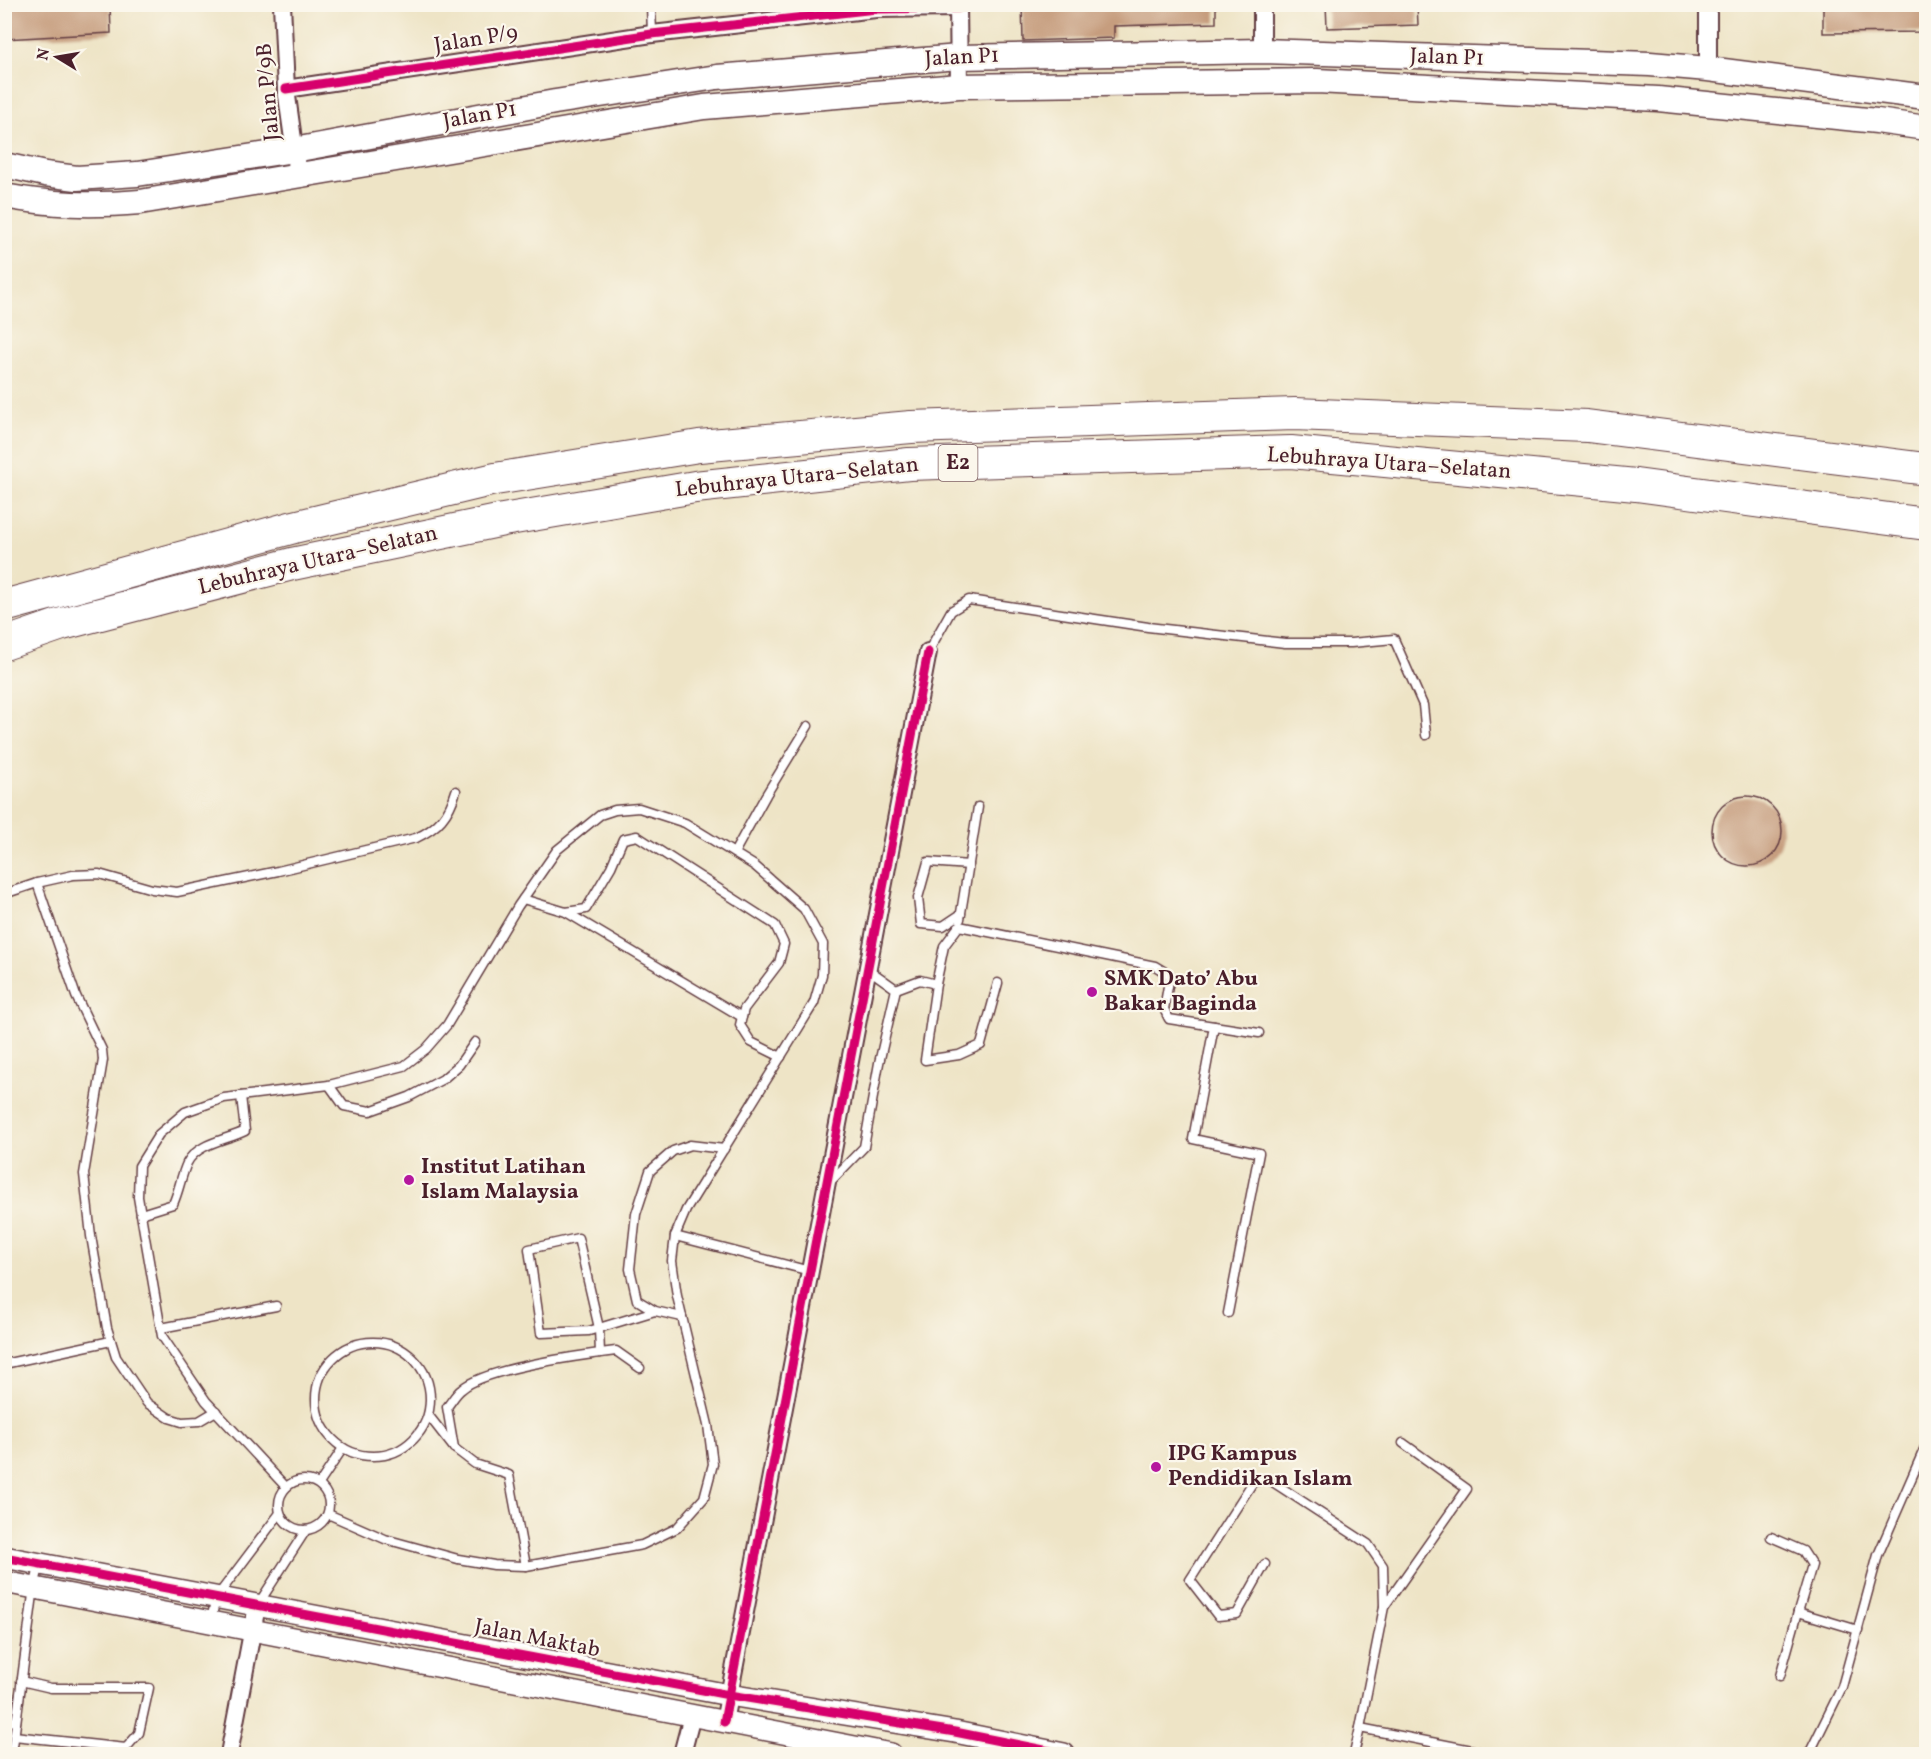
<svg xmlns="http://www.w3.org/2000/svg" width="1931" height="1759" font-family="Vollkorn,serif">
	<rect width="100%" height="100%" fill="#fbf7ec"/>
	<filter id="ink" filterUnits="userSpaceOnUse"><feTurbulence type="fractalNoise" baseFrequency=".0167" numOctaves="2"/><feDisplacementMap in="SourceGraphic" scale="12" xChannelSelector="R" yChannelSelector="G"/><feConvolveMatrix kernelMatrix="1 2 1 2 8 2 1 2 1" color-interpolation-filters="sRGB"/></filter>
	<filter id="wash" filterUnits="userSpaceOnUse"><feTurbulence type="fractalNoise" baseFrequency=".008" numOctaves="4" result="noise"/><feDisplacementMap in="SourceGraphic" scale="24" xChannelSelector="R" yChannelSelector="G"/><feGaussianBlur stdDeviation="1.35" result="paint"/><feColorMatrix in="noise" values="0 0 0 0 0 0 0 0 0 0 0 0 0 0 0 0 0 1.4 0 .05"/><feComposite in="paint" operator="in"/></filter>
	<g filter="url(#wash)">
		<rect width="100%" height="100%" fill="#eee4c6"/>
		<g id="blocks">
			<g fill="#c69d7e">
				<path d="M 4,4 L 110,4 L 111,33 L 4,39 Z"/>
				<path d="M 1022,4 L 1216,4 L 1216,23 L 1114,26 L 1114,38 L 1023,41 Z"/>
				<path d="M 1326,4 L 1417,4 L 1418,25 L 1327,28 Z"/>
				<path d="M 1823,4 L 1926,4 L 1926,32 L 1823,33 Z"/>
				<circle cx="1747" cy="831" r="35"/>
			</g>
		</g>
	</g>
	<g filter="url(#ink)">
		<use href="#blocks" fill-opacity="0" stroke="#633d42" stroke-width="1.5"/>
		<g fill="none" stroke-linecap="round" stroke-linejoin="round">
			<g stroke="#633d42" stroke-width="11">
				<g id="service">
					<path d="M 651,4 L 652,34"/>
					<path d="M 928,652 L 951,611 L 969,600 L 1148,627 L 1285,643 L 1351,643 L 1394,639 L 1423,705 L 1426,735"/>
					<path d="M 734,853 L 766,795 L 808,726"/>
					<path d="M 37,883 L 76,996 L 102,1050 L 103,1060 L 84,1174 L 91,1236 L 107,1328 L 116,1357 L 147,1403 L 169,1418 L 182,1422 L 199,1421 L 216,1411"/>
					<path d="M 4,894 L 37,883 L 73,875 L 99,874 L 152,889 L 177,892 L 278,871 L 416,838 C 438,828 449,815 456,791"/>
					<path d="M 523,899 L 566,912 L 586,909 L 611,867 L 623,839 L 637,836 L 775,925 L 784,944 L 779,963 L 744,1009 L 740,1025 L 751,1042 L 781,1057"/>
					<path d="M 566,912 L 742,1017"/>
					<path d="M 961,914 L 943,926 L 921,924 L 918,898 L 928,862 L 969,865"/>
					<path d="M 960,919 L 978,807"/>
					<path d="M 936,984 L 925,1060 L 959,1055 L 981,1045 L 998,983"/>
					<path d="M 896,989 L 920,980 L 936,984 L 944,946 L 959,926 L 1155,966 L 1170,975 L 1164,1009 L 1169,1019 L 1259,1033"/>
					<path d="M 1214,1026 L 1193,1139 L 1259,1153 L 1228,1313"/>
					<path d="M 329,1085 L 344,1106 L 370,1111 L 409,1097 L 443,1079 L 459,1065 L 475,1042"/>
					<path d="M 829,1183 L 864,1147 L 879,1063 L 896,989 L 868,969"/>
					<path d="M 141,1214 L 173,1204 C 179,1191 181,1176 187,1163 C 197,1143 227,1140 245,1131 L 241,1096"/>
					<path d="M 675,1236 L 810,1271"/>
					<path d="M 682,1317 L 655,1311 L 637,1300 L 630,1269 L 636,1214 L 650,1171 L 673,1151 L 690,1145 L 724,1149"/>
					<path d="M 161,1328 L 276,1306"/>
					<circle cx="373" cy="1399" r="57"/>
					<path d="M 600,1353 L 599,1328 L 578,1238 L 529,1249 L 541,1333 L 589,1331 L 655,1311"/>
					<path d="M 4,1364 L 111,1341"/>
					<path d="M 429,1416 L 454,1448 L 475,1464 L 509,1475 L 526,1566"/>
					<path d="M 454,1448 L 447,1407 C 452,1401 456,1393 462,1389 C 485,1368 583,1355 616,1351 L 640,1368"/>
					<circle cx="304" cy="1505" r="25"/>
					<path d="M 319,1484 L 343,1448"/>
					<path d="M 286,1487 L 206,1401 L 162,1336 L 138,1197 L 139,1166 L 159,1134 L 185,1112 L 224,1098 L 329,1085 L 404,1066 L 426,1049 L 447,1025 L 518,906 L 557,850 L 600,815 L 615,810 L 639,808 L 685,823 L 755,866 L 804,909 L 823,944 L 822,975 L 814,1003 L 686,1210 L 675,1236 L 672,1261 L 677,1296 L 708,1425 L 713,1464 L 704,1498 L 677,1528 L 642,1545 L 526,1566 L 494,1565 L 458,1559 L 385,1539 L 328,1514"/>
					<path d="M 1771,1537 L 1803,1551 L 1812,1565 L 1798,1612 L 1858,1630"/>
					<path d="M 1265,1564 L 1237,1614 L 1218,1616 L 1190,1580 L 1253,1482 L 1268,1479 L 1368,1544 L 1383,1566 L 1384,1607 L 1360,1728 L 1354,1754"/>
					<path d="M 259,1603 L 306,1530"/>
					<path d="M 1384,1607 L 1467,1489 L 1403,1443"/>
					<path d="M 211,1620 L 216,1598 L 280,1513"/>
					<path d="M 1780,1676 L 1798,1612"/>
					<path d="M 4,1720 L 16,1722"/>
					<path d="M 1360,1728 L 1492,1754"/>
					<path d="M 14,1736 L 126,1748 L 139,1733 L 149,1688 L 51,1688 L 21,1681"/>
					<path d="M 12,1754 L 34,1587 L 40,1564"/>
					<path d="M 1809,1754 L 1842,1687 L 1878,1555 L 1926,1445"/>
				</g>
			</g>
			<g stroke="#633d42" stroke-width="20">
				<g id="minor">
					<path d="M 282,4 L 286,89 L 298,175"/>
					<path d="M 958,4 L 959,86"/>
					<path d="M 1262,4 L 1262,51"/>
					<path d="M 1708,4 L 1708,69"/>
					<path d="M 286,89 L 652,34 L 876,9 L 958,8"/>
					<path d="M 724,1722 L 928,652"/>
					<path d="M 229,1754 L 257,1606"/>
					<path d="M 682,1754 L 692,1716"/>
				</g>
			</g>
			<g stroke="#633d42" stroke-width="24">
				<g id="tertiary">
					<path d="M 4,1557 L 729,1695 L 955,1732 L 1064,1754"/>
					<path d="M 4,1582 L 891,1754"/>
				</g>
			</g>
			<g stroke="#633d42" stroke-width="27">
				<g id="secondary">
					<path d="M 4,165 L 45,174 L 77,178 L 137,174 L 294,150 L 555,102 L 717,77 L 959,57 L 1262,51 L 1650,64 L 1708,69 L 1926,97"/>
					<path d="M 4,196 C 53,205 90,206 140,202 L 704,107 L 959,86 L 1317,81 L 1658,99 L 1877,121 L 1926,128"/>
				</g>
			</g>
			<g stroke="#633d42" stroke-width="34">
				<g id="motorway">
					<path d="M 4,606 L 294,527 L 495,479 L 699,446 L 911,427 L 1295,414 L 1587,426 L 1926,469"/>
					<path d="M 4,644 L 62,624 L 292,564 L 503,520 L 695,487 L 909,464 L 1291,452 L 1636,485 L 1926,524"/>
				</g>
			</g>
			<use href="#service" stroke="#fff" stroke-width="8"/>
			<use href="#minor" stroke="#fff" stroke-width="16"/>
			<use href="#tertiary" stroke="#fff" stroke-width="21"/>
			<use href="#secondary" stroke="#fff" stroke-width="24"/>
			<use href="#motorway" stroke="#fff" stroke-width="32"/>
			<g stroke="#fbf7ec" stroke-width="13">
				<g id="cycleway">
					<path d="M 286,89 L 652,34 L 876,9 L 958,8"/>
					<path d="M 4,1557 L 729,1695 L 955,1732 L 1064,1754"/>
					<path d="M 724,1722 L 928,652"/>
				</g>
			</g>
			<use href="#cycleway" stroke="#d6006c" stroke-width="9"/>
		</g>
	</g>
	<g fill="#b5179e" stroke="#fbf7ec" stroke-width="2">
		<circle cx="1092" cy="992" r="6"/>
		<circle cx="409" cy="1180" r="6"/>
		<circle cx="1156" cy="1467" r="6"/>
	</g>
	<g text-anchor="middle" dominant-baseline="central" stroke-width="4.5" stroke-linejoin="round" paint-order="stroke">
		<rect fill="#fbf7ec" stroke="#7f6065" stroke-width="1.5" x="938.5" y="445" width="39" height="36" rx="4.5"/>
		<g font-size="21" font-weight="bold" fill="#4a1f2b">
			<text x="958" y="463">E2</text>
		</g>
		<g font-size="22" fill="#4a1f2b" stroke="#fbf7ec">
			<text transform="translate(476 40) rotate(-9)">Jalan P/9</text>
			<text transform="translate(962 58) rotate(-3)">Jalan P1</text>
			<text transform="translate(1447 58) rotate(2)">Jalan P1</text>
			<text transform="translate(269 92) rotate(-95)">Jalan P/9B</text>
			<text transform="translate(480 116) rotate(-10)">Jalan P1</text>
			<text transform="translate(1389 464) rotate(4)">Lebuhraya Utara–Selatan</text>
			<text transform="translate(797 478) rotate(-6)">Lebuhraya Utara–Selatan</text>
			<text transform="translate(318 561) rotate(-13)">Lebuhraya Utara–Selatan</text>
			<text transform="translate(537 1639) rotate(11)">Jalan Maktab</text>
		</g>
		<g font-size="22" font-weight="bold" fill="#4a1f2b" stroke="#fbf7ec" text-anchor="start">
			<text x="1104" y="979">SMK Dato’ Abu<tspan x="1104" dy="25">Bakar Baginda</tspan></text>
			<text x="421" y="1167">Institut Latihan<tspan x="421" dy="25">Islam Malaysia</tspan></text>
			<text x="1168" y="1454">IPG Kampus<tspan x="1168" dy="25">Pendidikan Islam</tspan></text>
		</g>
	</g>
	<rect width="1931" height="1759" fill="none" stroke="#fbf7ec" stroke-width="24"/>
	<g transform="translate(57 57) rotate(281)" stroke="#fbf7ec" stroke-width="4.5" paint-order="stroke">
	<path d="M0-4.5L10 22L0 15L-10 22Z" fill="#4a1f2b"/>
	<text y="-9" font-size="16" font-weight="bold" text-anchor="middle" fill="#4a1f2b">N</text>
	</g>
</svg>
